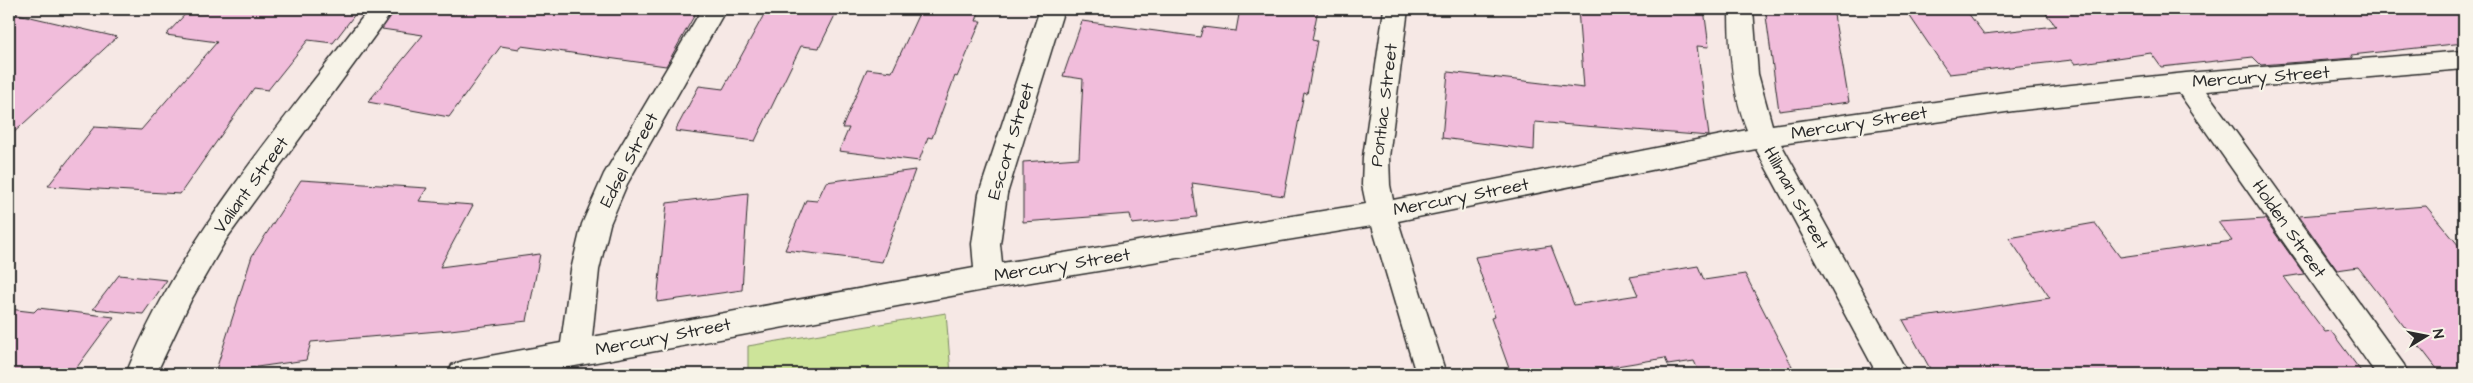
<svg xmlns="http://www.w3.org/2000/svg" width="2473" height="383" font-family="'Architects Daughter',sans-serif">
	<rect width="100%" height="100%" fill="#f6e8e5"/>
	<filter id="ink" filterUnits="userSpaceOnUse"><feTurbulence type="fractalNoise" baseFrequency=".02" numOctaves="2"/><feDisplacementMap in="SourceGraphic" scale="10" xChannelSelector="R" yChannelSelector="G"/><feConvolveMatrix kernelMatrix="1 2 1 2 8 2 1 2 1" color-interpolation-filters="sRGB"/></filter>
	<g filter="url(#ink)">
		<path fill="#cde49a" stroke="#7c8862" d="M 946,313 L 951,374 L 748,374 L 748,346 Z"/>
		<g fill="#f1bddb" stroke="#2b2b2b">
			<path d="M 190,9 L 359,9 L 333,43 L 308,40 L 268,90 L 254,88 L 180,194 L 48,186 L 94,127 L 141,130 L 217,42 L 166,35 Z"/>
			<path d="M 396,9 L 698,9 L 666,66 L 521,46 L 519,49 L 501,46 L 449,117 L 368,102 L 423,35 L 382,29 Z"/>
			<path d="M 767,9 L 838,9 L 819,48 L 801,46 L 755,141 L 675,131 L 699,86 L 723,89 Z"/>
			<path d="M 921,9 L 980,9 L 976,21 L 981,21 L 957,77 L 955,76 L 932,138 L 928,137 L 919,161 L 839,151 L 849,128 L 842,128 L 867,69 L 892,72 Z"/>
			<path d="M 1240,9 L 1318,9 L 1312,40 L 1317,41 L 1307,94 L 1304,93 L 1284,196 L 1192,183 L 1197,217 L 1132,224 L 1130,214 L 1023,222 L 1023,162 L 1079,158 L 1083,79 L 1063,76 L 1082,21 L 1200,37 L 1203,27 L 1236,31 Z"/>
			<path d="M 1578,9 L 1704,9 L 1709,47 L 1697,46 L 1709,136 L 1535,122 L 1534,150 L 1442,138 L 1448,72 L 1584,88 Z"/>
			<path d="M 1765,9 L 1833,9 L 1849,102 L 1779,111 Z"/>
			<path d="M 1905,9 L 1965,9 L 1984,34 L 2056,26 L 2042,9 L 2464,9 L 2464,43 L 2351,55 L 2353,58 L 2261,65 L 2253,57 L 2161,67 L 2151,53 L 2075,64 L 2072,60 L 1949,74 Z"/>
			<path d="M 9,12 L 117,37 L 9,137 Z"/>
			<path d="M 915,170 L 882,262 L 785,250 L 806,200 L 817,201 L 826,182 Z"/>
			<path d="M 301,180 L 427,188 L 419,201 L 473,205 L 440,267 L 540,254 L 527,321 L 450,330 L 311,342 L 306,360 L 215,373 L 252,256 Z"/>
			<path d="M 748,193 L 742,290 L 657,302 L 667,203 Z"/>
			<path d="M 2426,206 L 2464,252 L 2464,374 L 2441,374 L 2358,267 L 2337,270 L 2299,216 Z"/>
			<path d="M 2265,219 L 2304,274 L 2284,277 L 2325,332 L 2331,331 L 2363,374 L 1933,374 L 1903,320 L 2050,298 L 2009,238 L 2095,223 L 2120,257 L 2232,241 L 2218,222 Z"/>
			<path d="M 1551,246 L 1574,305 L 1638,295 L 1630,277 L 1698,266 L 1704,280 L 1745,274 L 1796,374 L 1700,374 L 1694,361 L 1668,365 L 1665,358 L 1568,374 L 1511,374 L 1491,318 L 1495,317 L 1475,257 Z"/>
			<path d="M 119,275 L 167,280 L 143,314 L 93,309 Z"/>
			<path d="M 38,308 L 114,317 L 72,374 L 9,374 L 9,309 L 34,312 Z"/>
		</g>
		<g fill="none" stroke-linecap="round" stroke-linejoin="round">
			<g stroke="#2b2b2b" stroke-width="3">
				<g id="minor">
					<path d="M 369,9 L 394,9 L 227,238 L 191,300 L 156,374 L 126,374 C 181,238 281,125 369,9 Z"/>
					<path d="M 702,9 L 726,9 L 627,184 L 610,224 L 599,270 L 592,337 L 974,268 L 972,244 L 979,194 L 1040,9 L 1064,9 L 1007,194 L 1000,244 L 1002,263 L 1366,204 L 1362,185 L 1363,157 L 1384,9 L 1408,9 L 1389,157 L 1390,185 L 1393,200 L 1747,130 C 1732,92 1729,49 1729,9 L 1753,9 L 1758,74 L 1772,125 L 2013,91 L 2186,73 L 2464,51 L 2464,69 L 2206,91 L 2404,365 L 2408,374 L 2376,374 L 2179,93 L 2013,111 L 1781,144 L 1908,374 L 1877,374 L 1756,149 L 1398,221 L 1446,374 L 1416,374 L 1372,226 L 989,289 L 532,374 L 448,374 L 452,365 L 463,361 L 561,343 L 571,270 L 582,224 L 604,174 Z"/>
				</g>
			</g>
			<use href="#minor" fill="#f7f3e8" fill-rule="evenodd"/>
		</g>
	</g>
	<g text-anchor="middle" dominant-baseline="central" stroke-width="4.5" stroke-linejoin="round" paint-order="stroke">
		<g font-size="18" fill="#2b2b2b" stroke="#f7f3e8">
			<text transform="translate(2261 77) rotate(-4)">Mercury Street</text>
			<text transform="translate(1384 105) rotate(-83)">Pontiac Street</text>
			<text transform="translate(1859 123) rotate(-9)">Mercury Street</text>
			<text transform="translate(1011 141) rotate(-73)">Escort Street</text>
			<text transform="translate(629 160) rotate(-62)">Edsel Street</text>
			<text transform="translate(251 185) rotate(-54)">Valiant Street</text>
			<text transform="translate(1461 197) rotate(-11)">Mercury Street</text>
			<text transform="translate(1796 198) rotate(61)">Hillman Street</text>
			<text transform="translate(2289 229) rotate(55)">Holden Street</text>
			<text transform="translate(1062 265) rotate(-9)">Mercury Street</text>
			<text transform="translate(663 337) rotate(-11)">Mercury Street</text>
		</g>
	</g>
	<rect width="2473" height="383" fill="none" stroke="#f7f3e8" stroke-width="30"/>
	<rect x="15" y="15" width="2443" height="353" fill="none" stroke="#2b2b2b" stroke-width="2" filter="url(#ink)"/>
	<g transform="translate(2426 336) rotate(80)" stroke="#f7f3e8" stroke-width="4" paint-order="stroke">
	<path d="M0-4L9 19L0 12L-9 19Z" fill="#2b2b2b"/>
	<text y="-8" font-size="14" font-weight="bold" text-anchor="middle" fill="#2b2b2b">N</text>
	</g>
</svg>
